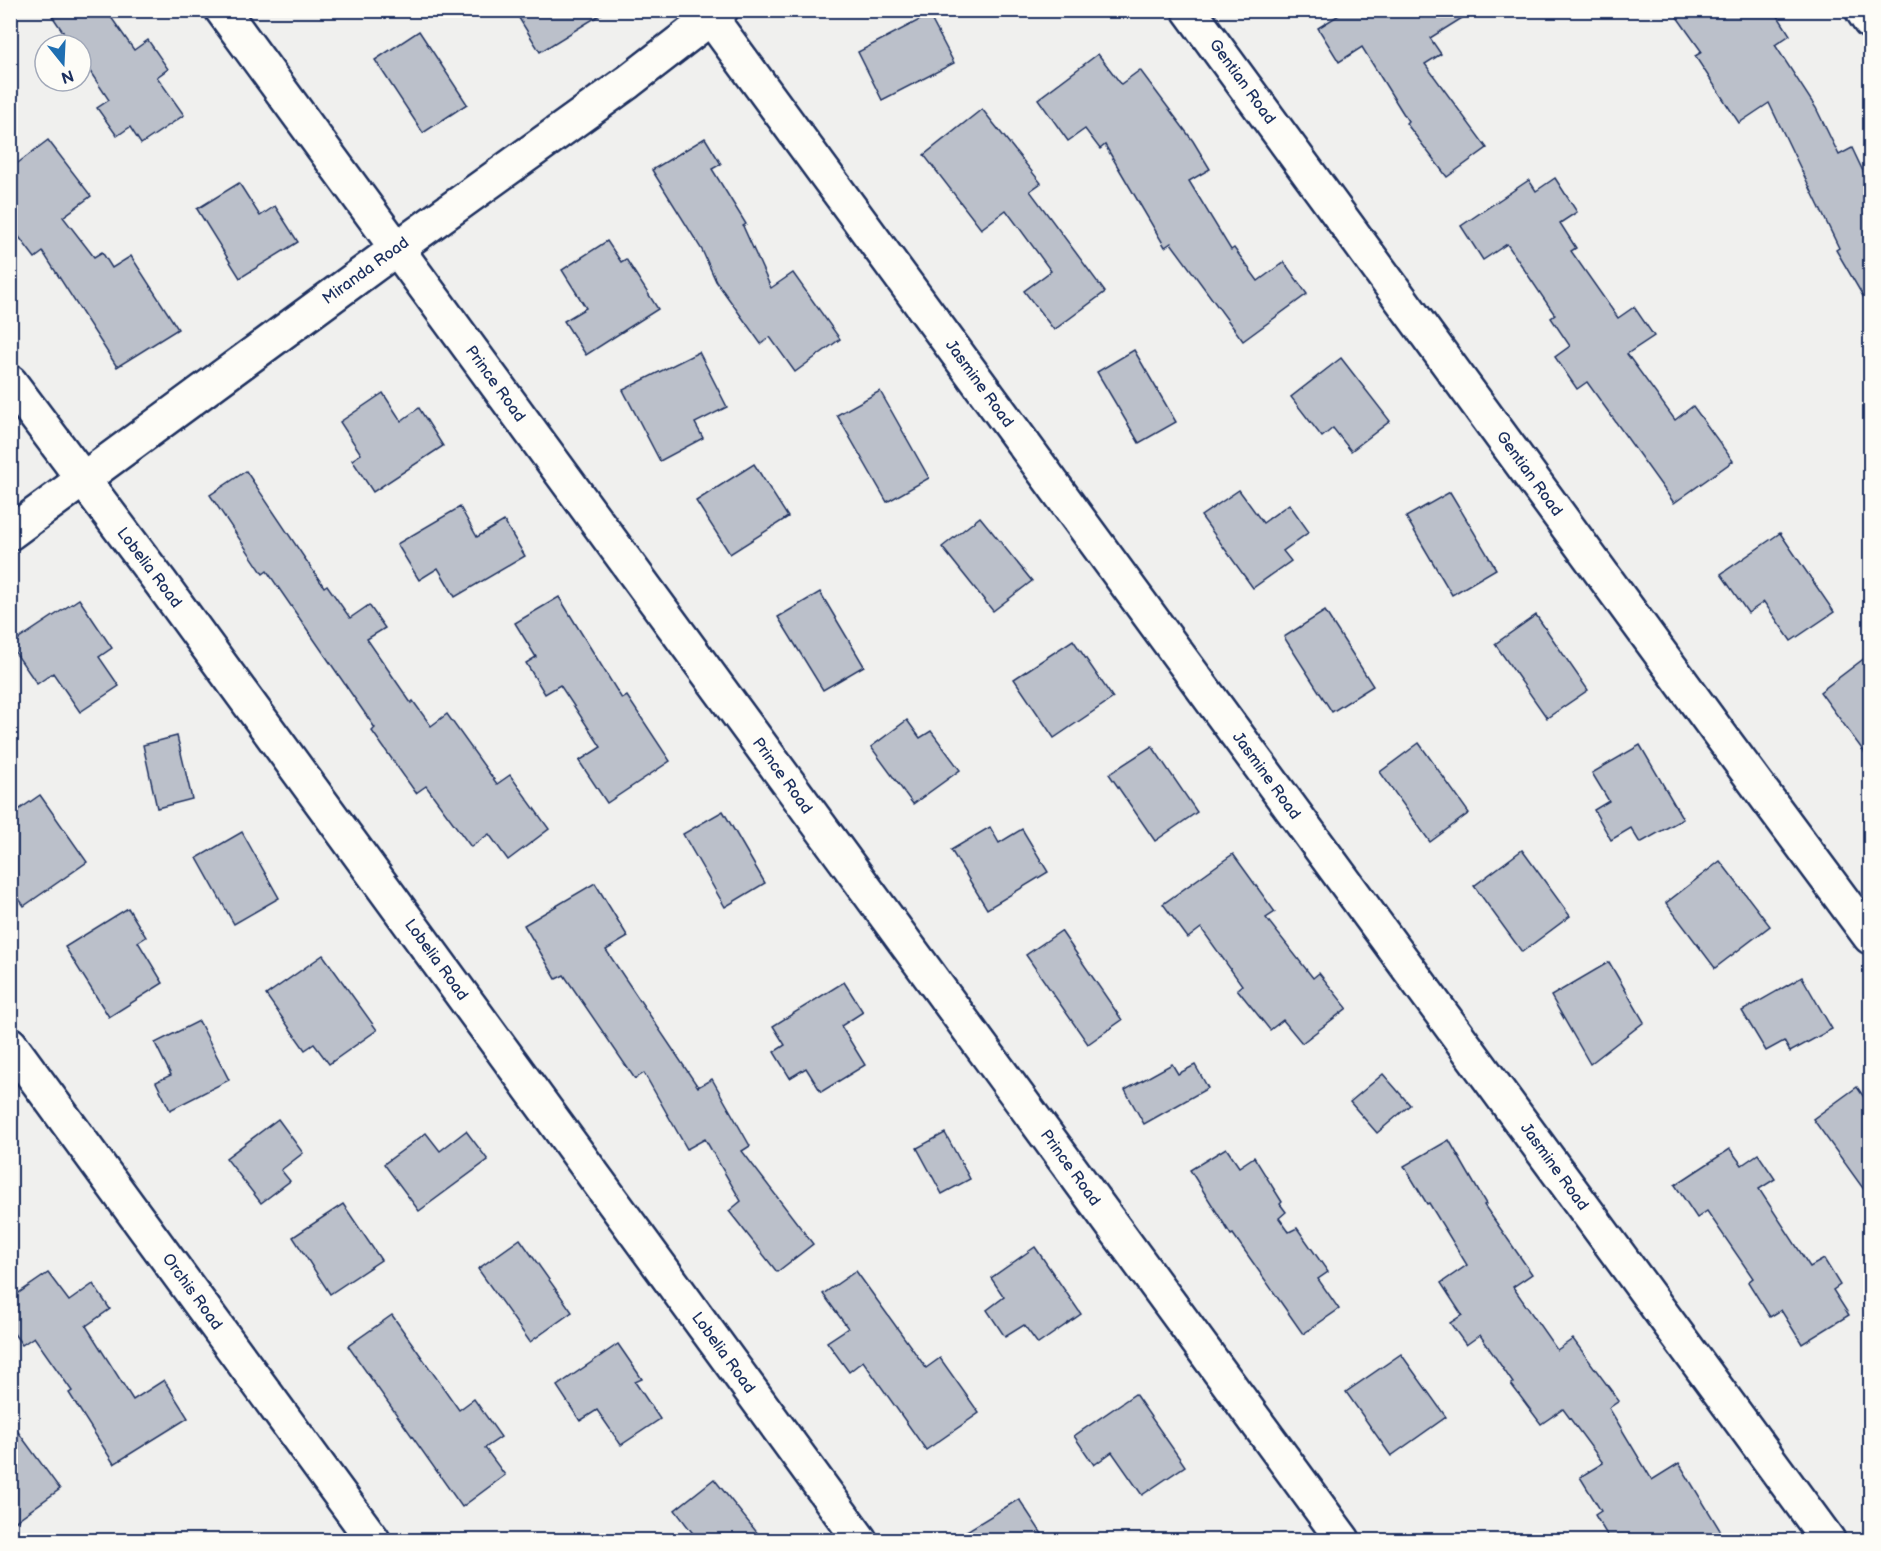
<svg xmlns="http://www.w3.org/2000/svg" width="1881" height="1551" font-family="'Balsamiq Sans',sans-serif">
	<rect width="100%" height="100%" fill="#f0f0ee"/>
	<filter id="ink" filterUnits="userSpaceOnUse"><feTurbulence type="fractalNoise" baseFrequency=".0167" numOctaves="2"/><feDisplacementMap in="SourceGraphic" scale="12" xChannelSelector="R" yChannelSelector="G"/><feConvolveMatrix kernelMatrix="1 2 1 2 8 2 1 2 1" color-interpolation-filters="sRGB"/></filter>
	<g filter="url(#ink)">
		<g fill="#bbc0ca" stroke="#1b2f5e" stroke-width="1.5">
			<path d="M 48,10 L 106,10 L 134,50 L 148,40 L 168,69 L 157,77 L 184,115 L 141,144 L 130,127 L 117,136 L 97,108 L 109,100 L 81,58 L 81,45 L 72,45 Z"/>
			<path d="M 514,10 L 608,10 L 540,52 Z"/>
			<path d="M 1347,10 L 1475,10 L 1430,38 L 1441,54 L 1425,64 L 1487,148 L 1447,177 L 1406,123 L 1408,121 L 1362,47 L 1339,62 L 1318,28 Z"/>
			<path d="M 1672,10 L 1774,10 L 1790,35 L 1775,45 L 1816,108 L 1839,155 L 1852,148 L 1870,186 L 1870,308 L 1836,250 L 1839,248 L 1769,103 L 1739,123 L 1695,56 L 1702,52 Z"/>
			<path d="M 929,15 L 954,63 L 882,100 L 858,52 Z"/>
			<path d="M 419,31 L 467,104 L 423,133 L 375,60 Z"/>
			<path d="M 1098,54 L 1121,84 L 1140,70 L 1193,141 L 1210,169 L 1189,181 L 1231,250 L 1234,248 L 1258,281 L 1284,262 L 1307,294 L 1243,341 L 1171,243 L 1165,247 L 1105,145 L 1100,149 L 1085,129 L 1068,141 L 1038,99 Z"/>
			<path d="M 982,109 L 1041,183 L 1030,191 L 1105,292 L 1054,330 L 1024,291 L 1051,271 L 1006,210 L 981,229 L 924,155 Z"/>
			<path d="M 705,138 L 721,164 L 712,169 L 746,224 L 743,226 L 771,288 L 793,273 L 840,339 L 795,372 L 770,337 L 761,344 L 716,281 L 702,250 L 652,170 Z"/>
			<path d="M 48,140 L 91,196 L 63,217 L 94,257 L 102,252 L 112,268 L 131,256 L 178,329 L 117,367 L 43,252 L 35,258 L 10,225 L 10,169 Z"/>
			<path d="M 1555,178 L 1577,212 L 1560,223 L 1576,248 L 1571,251 L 1618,318 L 1634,307 L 1654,336 L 1627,354 L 1675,420 L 1693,406 L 1733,461 L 1674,503 L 1587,382 L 1577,389 L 1555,357 L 1570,346 L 1551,318 L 1555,315 L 1507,244 L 1483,260 L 1461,226 L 1529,180 L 1536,191 Z"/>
			<path d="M 239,183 L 260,216 L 275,206 L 298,242 L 240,278 L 197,209 Z"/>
			<path d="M 607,241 L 621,262 L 626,259 L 658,309 L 586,355 L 564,321 L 586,308 L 562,270 Z"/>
			<path d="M 1134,350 L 1176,422 L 1139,443 L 1097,372 Z"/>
			<path d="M 699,352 L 727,407 L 695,423 L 703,438 L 660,461 L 623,390 Z"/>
			<path d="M 1341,358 L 1390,421 L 1351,451 L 1333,428 L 1322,437 L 1291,397 Z"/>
			<path d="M 880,391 L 929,478 L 887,502 L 837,415 Z"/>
			<path d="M 383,393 L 401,421 L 419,408 L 443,446 L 373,492 L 352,460 L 361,454 L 340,422 Z"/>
			<path d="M 754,464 L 788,517 L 730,554 L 696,501 Z"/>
			<path d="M 246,471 L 324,587 L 327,585 L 350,618 L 369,605 L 385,628 L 367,639 L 411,703 L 413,701 L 431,726 L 447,714 L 497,784 L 510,775 L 549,829 L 508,860 L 489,834 L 471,847 L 426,786 L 416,793 L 372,731 L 375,728 L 267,571 L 263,574 L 210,495 Z"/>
			<path d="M 1239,490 L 1263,523 L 1289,504 L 1309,532 L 1283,551 L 1291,561 L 1253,588 L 1201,516 Z"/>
			<path d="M 1450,492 L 1496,569 L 1452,595 L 1406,517 Z"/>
			<path d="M 460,507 L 477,537 L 504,521 L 525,556 L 455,597 L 438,568 L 419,580 L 397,544 Z"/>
			<path d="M 980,517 L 1032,581 L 993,611 L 942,547 Z"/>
			<path d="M 1780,533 L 1834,612 L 1791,641 L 1764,602 L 1748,613 L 1721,574 Z"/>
			<path d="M 820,592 L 864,666 L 823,690 L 778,617 Z"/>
			<path d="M 559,597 L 622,699 L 627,696 L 670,761 L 607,803 L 579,761 L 601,747 L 560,685 L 545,694 L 526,663 L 536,657 L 515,623 Z"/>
			<path d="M 79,599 L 112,648 L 99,657 L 119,686 L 80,712 L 53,673 L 37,684 L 10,645 Z"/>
			<path d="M 1325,611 L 1373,686 L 1332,712 L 1284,637 Z"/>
			<path d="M 1536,615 L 1588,690 L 1547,718 L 1495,644 Z"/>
			<path d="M 1073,640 L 1113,698 L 1054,738 L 1014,679 Z"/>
			<path d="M 1870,654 L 1870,760 L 1820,692 Z"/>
			<path d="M 907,720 L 920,738 L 931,731 L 960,770 L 913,804 L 871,747 Z"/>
			<path d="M 177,736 L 192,799 L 157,808 L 143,745 Z"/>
			<path d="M 1419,743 L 1469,813 L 1430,842 L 1380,772 Z"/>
			<path d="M 1640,745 L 1683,819 L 1640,843 L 1631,828 L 1611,840 L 1594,810 L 1609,801 L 1592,773 Z"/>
			<path d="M 1152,746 L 1197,812 L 1155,841 L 1109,774 Z"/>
			<path d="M 40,795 L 87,862 L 24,906 L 10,886 L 10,816 Z"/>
			<path d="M 723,811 L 765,883 L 725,907 L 683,834 Z"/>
			<path d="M 990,827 L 999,843 L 1022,829 L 1048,872 L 987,909 L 951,850 Z"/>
			<path d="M 242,832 L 279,898 L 234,924 L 197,858 Z"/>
			<path d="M 1522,850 L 1570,916 L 1522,952 L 1474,886 Z"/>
			<path d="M 1233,854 L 1275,912 L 1266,918 L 1313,978 L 1319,973 L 1347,1008 L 1302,1043 L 1283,1020 L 1270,1030 L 1237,989 L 1242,985 L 1201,928 L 1188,938 L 1163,904 Z"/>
			<path d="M 1720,861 L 1770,926 L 1715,968 L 1666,903 Z"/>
			<path d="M 595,883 L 628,937 L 606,950 L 698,1087 L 712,1079 L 750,1146 L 742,1151 L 813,1244 L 777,1272 L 729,1211 L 741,1201 L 705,1139 L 687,1149 L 644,1073 L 635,1079 L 564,975 L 556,979 L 524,925 Z"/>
			<path d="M 128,908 L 146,937 L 138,942 L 163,983 L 109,1017 L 65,947 Z"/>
			<path d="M 1061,931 L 1122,1020 L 1088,1044 L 1026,955 Z"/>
			<path d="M 323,955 L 377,1030 L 329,1064 L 314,1044 L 305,1050 L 266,995 Z"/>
			<path d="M 1609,962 L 1644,1022 L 1590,1064 L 1551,996 Z"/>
			<path d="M 1802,977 L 1832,1029 L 1790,1052 L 1784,1041 L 1766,1051 L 1742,1011 Z"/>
			<path d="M 844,982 L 863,1012 L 841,1026 L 865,1065 L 821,1092 L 806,1068 L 790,1078 L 774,1052 L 785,1045 L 773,1026 Z"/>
			<path d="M 199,1021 L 229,1080 L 170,1110 L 156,1082 L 171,1075 L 155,1043 Z"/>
			<path d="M 1172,1064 L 1178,1074 L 1195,1065 L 1208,1088 L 1144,1124 L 1125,1090 Z"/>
			<path d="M 1383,1074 L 1410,1105 L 1377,1133 L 1350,1102 Z"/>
			<path d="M 1857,1087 L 1870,1106 L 1870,1198 L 1813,1119 Z"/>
			<path d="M 278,1119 L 303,1153 L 281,1170 L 290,1181 L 261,1203 L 226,1158 Z"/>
			<path d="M 466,1131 L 488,1160 L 419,1211 L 384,1164 L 426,1133 L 440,1151 Z"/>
			<path d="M 945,1133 L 970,1179 L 942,1194 L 917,1148 Z"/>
			<path d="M 1449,1140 L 1486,1204 L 1484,1205 L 1532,1274 L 1513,1287 L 1557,1350 L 1573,1339 L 1619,1401 L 1609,1408 L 1652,1480 L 1679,1463 L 1726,1540 L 1610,1540 L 1595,1515 L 1601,1511 L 1580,1477 L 1603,1463 L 1563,1409 L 1541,1424 L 1511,1384 L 1513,1383 L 1480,1335 L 1466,1345 L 1450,1323 L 1462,1315 L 1441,1283 L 1467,1265 L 1429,1203 L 1427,1204 L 1404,1166 Z"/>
			<path d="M 1226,1148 L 1239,1167 L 1254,1157 L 1282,1202 L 1280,1204 L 1286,1212 L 1279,1218 L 1289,1232 L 1297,1228 L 1328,1272 L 1318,1279 L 1339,1309 L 1303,1334 L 1233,1234 L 1231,1235 L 1190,1170 Z"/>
			<path d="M 1730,1149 L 1742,1165 L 1758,1154 L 1775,1179 L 1759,1189 L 1810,1267 L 1824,1259 L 1840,1285 L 1833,1290 L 1849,1315 L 1802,1344 L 1781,1310 L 1770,1317 L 1748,1282 L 1753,1278 L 1707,1211 L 1697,1218 L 1675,1185 Z"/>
			<path d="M 343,1204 L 381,1260 L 330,1294 L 293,1237 Z"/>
			<path d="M 520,1239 L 572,1312 L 530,1342 L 478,1269 Z"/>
			<path d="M 1035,1247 L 1081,1314 L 1038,1344 L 1024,1325 L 1005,1337 L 987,1310 L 1004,1297 L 991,1278 Z"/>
			<path d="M 856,1271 L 926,1368 L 940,1358 L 979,1413 L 926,1450 L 863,1361 L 849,1372 L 827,1342 L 848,1328 L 823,1294 Z"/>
			<path d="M 48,1273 L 69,1301 L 93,1284 L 110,1309 L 86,1326 L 133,1400 L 164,1380 L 188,1418 L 114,1464 L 69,1393 L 72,1391 L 34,1337 L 22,1345 L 10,1328 L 10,1299 Z"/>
			<path d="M 392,1315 L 459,1410 L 474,1399 L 501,1437 L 485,1448 L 505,1475 L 462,1507 L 348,1346 Z"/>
			<path d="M 618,1344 L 642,1379 L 635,1382 L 660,1419 L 621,1445 L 597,1410 L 580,1421 L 557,1386 Z"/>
			<path d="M 1401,1354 L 1446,1417 L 1391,1456 L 1346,1392 Z"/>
			<path d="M 1135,1394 L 1185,1466 L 1142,1495 L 1112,1452 L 1094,1465 L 1074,1436 Z"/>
			<path d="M 10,1421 L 60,1489 L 10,1525 Z"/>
			<path d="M 714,1479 L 763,1540 L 698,1540 L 675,1510 Z"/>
			<path d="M 1019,1499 L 1046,1540 L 952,1540 Z"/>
		</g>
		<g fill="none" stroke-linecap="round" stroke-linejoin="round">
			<g stroke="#1b2f5e" stroke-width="38">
				<g id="minor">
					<path d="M 222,10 L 1343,1540"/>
					<path d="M 705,10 L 1828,1540"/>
					<path d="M 1189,10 L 1715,728 L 1870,937"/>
					<path d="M 1862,10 L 1870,22"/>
					<path d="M 10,382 L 161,583 L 860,1540"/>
					<path d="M 10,533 L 396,249 L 628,82 L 721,10"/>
					<path d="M 10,1044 L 373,1540"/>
				</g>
			</g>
			<use href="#minor" stroke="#fdfcf7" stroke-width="33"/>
		</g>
	</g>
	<g text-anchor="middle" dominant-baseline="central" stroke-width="5" stroke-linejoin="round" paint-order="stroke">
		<g font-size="16" fill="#1b2f5e" stroke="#fdfcf7">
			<text transform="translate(1242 82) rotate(54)">Gentian Road</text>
			<text transform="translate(366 271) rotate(-36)">Miranda Road</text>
			<text transform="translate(495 384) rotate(54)">Prince Road</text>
			<text transform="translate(979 384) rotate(54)">Jasmine Road</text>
			<text transform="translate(1529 474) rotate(54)">Gentian Road</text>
			<text transform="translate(149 568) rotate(53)">Lobelia Road</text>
			<text transform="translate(782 776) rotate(54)">Prince Road</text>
			<text transform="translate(1266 776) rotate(54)">Jasmine Road</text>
			<text transform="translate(436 960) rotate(54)">Lobelia Road</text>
			<text transform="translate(1554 1167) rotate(54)">Jasmine Road</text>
			<text transform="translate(1070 1168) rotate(54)">Prince Road</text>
			<text transform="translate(192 1292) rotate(54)">Orchis Road</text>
			<text transform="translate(723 1353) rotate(54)">Lobelia Road</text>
		</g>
	</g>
	<rect width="1881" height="1551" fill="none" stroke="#fdfcf7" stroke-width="36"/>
	<rect x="18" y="18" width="1845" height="1515" fill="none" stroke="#1b2f5e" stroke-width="2" filter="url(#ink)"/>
	<g transform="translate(63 63) rotate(162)"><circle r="28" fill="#fdfcf7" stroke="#a3aaba" stroke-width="1.5"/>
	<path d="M0-4.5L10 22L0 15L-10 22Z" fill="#1f6fb2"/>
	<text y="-9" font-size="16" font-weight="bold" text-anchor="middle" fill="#1b2f5e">N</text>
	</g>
</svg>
